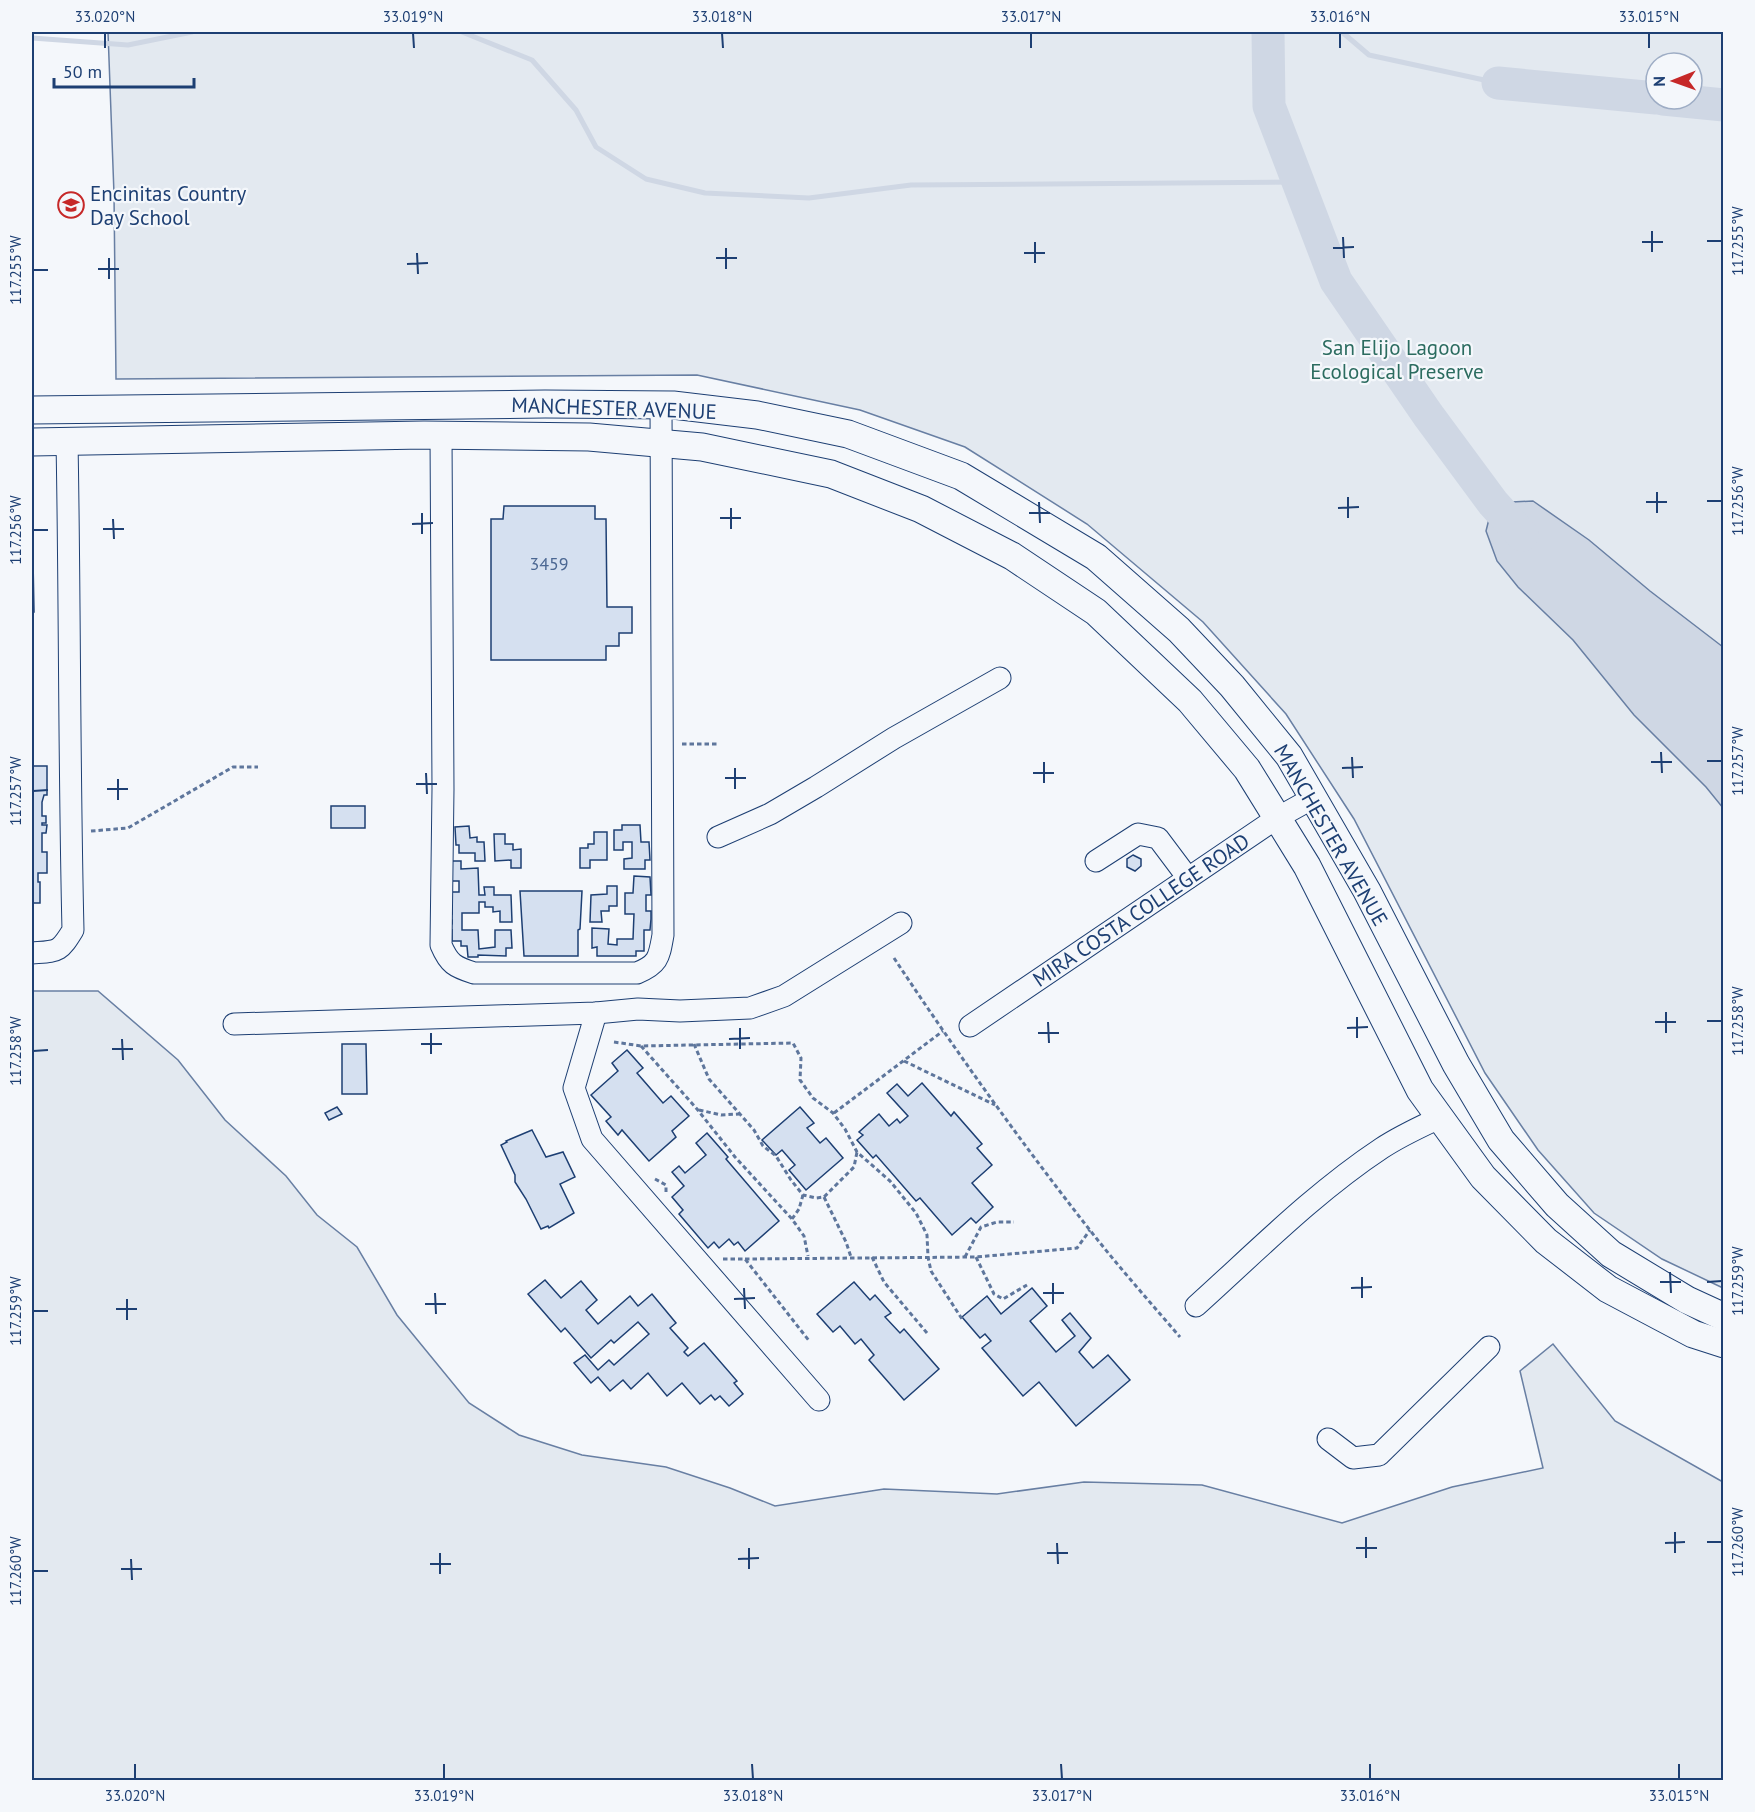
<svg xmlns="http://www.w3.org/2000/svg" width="1755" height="1812" font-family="'PT Sans',sans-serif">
	<rect width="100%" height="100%" fill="#f4f7fb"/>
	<g fill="#e3e9f0" stroke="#687fa3" stroke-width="1.5" fill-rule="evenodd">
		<path d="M 108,32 L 1723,32 L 1723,1288 L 1662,1259 L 1594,1213 L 1538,1150 L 1485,1073 L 1354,819 L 1286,714 L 1203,622 L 1087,524 L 965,447 L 860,410 L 697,375 L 116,379 L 114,194 ZM 1656,63 L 1692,63 L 1692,99 L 1656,99 Z"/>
		<path d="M 32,991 L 98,991 L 178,1060 L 225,1120 L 286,1176 L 317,1215 L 357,1247 L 397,1315 L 469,1403 L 519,1435 L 582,1455 L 666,1467 L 730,1488 L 775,1506 L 884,1489 L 997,1494 L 1084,1482 L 1202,1485 L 1342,1523 L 1452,1487 L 1543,1468 L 1520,1371 L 1553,1344 L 1615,1421 L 1723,1482 L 1723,1780 L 32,1780 Z"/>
	</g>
	<path fill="#cfd7e4" stroke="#687fa3" stroke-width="1.5" d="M 1533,501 L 1589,540 L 1650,591 L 1723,647 L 1723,808 L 1706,787 L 1634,715 L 1573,640 L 1518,587 L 1497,561 L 1486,531 L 1493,503 Z"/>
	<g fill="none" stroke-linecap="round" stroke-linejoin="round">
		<g stroke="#cfd7e4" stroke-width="5">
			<path d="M 462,32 L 532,60 L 576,110 L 596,147 L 646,179 L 705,193 L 809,198 L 911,185 L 1299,182"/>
			<path d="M 1342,32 L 1369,55 L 1498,83"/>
			<path d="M 32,38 L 128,45 L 192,32"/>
		</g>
		<g stroke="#cfd7e4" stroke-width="33">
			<path d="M 1268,32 L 1269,106 L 1336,281 L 1428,415 L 1493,503 L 1522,535"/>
			<path d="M 1498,83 L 1656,98"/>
			<path d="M 1663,99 L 1724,105"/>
		</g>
	</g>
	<g fill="#d5e0f0" stroke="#1d3f73" stroke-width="1.5">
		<path d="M 504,506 L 595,506 L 595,519 L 606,519 L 607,607 L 632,607 L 632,633 L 619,633 L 619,646 L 606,646 L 606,660 L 491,660 L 491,519 L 503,519 Z"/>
		<path d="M 32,560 L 33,560 L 34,612 L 32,612 Z"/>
		<path d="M 32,766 L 47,766 L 47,795 L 44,795 L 42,802 L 42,816 L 46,816 L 46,823 L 42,823 L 42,825 L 47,825 L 46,833 L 42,833 L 42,852 L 47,852 L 47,873 L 38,873 L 38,882 L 40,882 L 40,903 L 32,903 Z"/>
		<rect x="331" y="806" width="34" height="22"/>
		<path d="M 622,825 L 640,825 L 641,842 L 649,842 L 650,860 L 645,860 L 645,869 L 624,869 L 624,859 L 632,858 L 632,842 L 623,842 L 623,850 L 614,850 L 614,830 L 622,830 Z"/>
		<path d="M 469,826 L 470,838 L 477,837 L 477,842 L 484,842 L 485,861 L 475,861 L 475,853 L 459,853 L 459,845 L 456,845 L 455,827 Z"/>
		<path d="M 594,832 L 607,832 L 607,860 L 590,860 L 590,868 L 580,868 L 580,848 L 588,848 L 588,844 L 594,844 Z"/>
		<path d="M 494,834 L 505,834 L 505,844 L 513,844 L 513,850 L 521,849 L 521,868 L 511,868 L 511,860 L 495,861 Z"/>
		<path d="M 1133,855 L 1141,859 L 1141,866 L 1135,871 L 1127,867 L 1127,859 Z"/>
		<path d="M 451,861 L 461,861 L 461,869 L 478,868 L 479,895 L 485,895 L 484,887 L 494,887 L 494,895 L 511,895 L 512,922 L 500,922 L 500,911 L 493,912 L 493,907 L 485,907 L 485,902 L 479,902 L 479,913 L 462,913 L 462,930 L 478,930 L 479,949 L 495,947 L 495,930 L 511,930 L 512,948 L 506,948 L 506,956 L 478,955 L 478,957 L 468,957 L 467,946 L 461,946 L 461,941 L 452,941 L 452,930 L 449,931 L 448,925 L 452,924 L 452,920 L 448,920 L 448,914 L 452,914 L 451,892 L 459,892 L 459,881 L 452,881 Z"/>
		<path d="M 634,876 L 650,877 L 651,895 L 646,895 L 646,911 L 651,911 L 651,919 L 650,930 L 644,930 L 644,951 L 636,951 L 636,956 L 597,956 L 597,947 L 592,948 L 592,928 L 609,929 L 608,944 L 617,945 L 617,939 L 633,939 L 634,914 L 625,914 L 625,893 L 633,893 Z"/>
		<path d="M 607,886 L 617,886 L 617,906 L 609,906 L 609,911 L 601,911 L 602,922 L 590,922 L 591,895 L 607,894 Z"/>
		<path d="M 520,891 L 582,891 L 580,929 L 578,930 L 578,956 L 524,956 Z"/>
		<path d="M 342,1044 L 366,1044 L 367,1094 L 342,1094 Z"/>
		<path d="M 627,1050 L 643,1068 L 637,1073 L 663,1103 L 671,1096 L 689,1116 L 672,1131 L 676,1137 L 649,1161 L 622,1130 L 618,1135 L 606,1121 L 611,1117 L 591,1095 L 618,1071 L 612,1063 Z"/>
		<path d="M 922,1083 L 951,1116 L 954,1112 L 982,1144 L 977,1148 L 992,1165 L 972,1183 L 993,1207 L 976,1223 L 971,1218 L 952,1235 L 920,1198 L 916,1201 L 876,1155 L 873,1158 L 857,1140 L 863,1135 L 859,1132 L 879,1114 L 889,1126 L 897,1119 L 900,1123 L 908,1116 L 887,1093 L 897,1084 L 908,1096 Z"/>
		<path d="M 337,1107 L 342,1114 L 329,1120 L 325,1113 Z"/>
		<path d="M 800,1107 L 814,1123 L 807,1128 L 820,1143 L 826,1138 L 843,1158 L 806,1190 L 789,1170 L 795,1165 L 782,1150 L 776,1155 L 762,1140 Z"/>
		<path d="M 532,1130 L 546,1157 L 563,1152 L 575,1177 L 560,1184 L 574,1213 L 549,1228 L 548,1226 L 541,1229 L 526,1199 L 515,1182 L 515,1175 L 501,1145 L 507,1142 L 506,1141 Z"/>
		<path d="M 707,1133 L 728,1157 L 726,1159 L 779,1221 L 745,1251 L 738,1242 L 734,1245 L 729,1239 L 719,1248 L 714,1242 L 708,1248 L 679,1214 L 683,1210 L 672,1197 L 684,1186 L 672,1172 L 679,1166 L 685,1173 L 706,1155 L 696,1143 Z"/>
		<path d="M 545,1280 L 561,1298 L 581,1281 L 597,1300 L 586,1310 L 598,1324 L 630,1296 L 638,1306 L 652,1294 L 676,1323 L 670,1328 L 688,1348 L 684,1352 L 688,1356 L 704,1343 L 737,1381 L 734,1383 L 743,1394 L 729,1406 L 720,1396 L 715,1400 L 711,1395 L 700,1404 L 682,1383 L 667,1396 L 648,1373 L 631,1389 L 623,1380 L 610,1391 L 598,1377 L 591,1383 L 574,1363 L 585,1355 L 598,1370 L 609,1360 L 614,1365 L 649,1334 L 638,1322 L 614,1343 L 611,1340 L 591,1358 L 565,1328 L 561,1332 L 528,1294 Z"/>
		<path d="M 854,1282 L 870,1300 L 875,1295 L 891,1313 L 885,1317 L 900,1333 L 904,1329 L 939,1369 L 904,1400 L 869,1360 L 874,1355 L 861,1339 L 855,1344 L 840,1326 L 833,1332 L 817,1314 Z"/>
		<path d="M 1032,1288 L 1047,1306 L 1030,1321 L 1056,1352 L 1075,1336 L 1062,1320 L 1070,1313 L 1091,1338 L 1079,1352 L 1093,1368 L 1108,1355 L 1130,1380 L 1076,1426 L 1039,1382 L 1023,1396 L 982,1348 L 991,1341 L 985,1334 L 980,1338 L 962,1317 L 987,1296 L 1001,1314 Z"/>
	</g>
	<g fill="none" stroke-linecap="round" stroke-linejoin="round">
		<g stroke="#1d3f73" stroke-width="23">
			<g id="minor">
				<path d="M 441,435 L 443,789 L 441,945 C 449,964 455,967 474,973 L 637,973 C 659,964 659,957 663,935 L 661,405"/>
				<path d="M 718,837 L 770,814 L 816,787 L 894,738 L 1000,678"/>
				<path d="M 1096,861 L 1138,834 L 1158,838 L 1188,878"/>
				<path d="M 32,953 C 58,951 59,953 73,930 C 69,767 70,604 67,441"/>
				<path d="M 596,1013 L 574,1088 L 592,1139 L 819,1400"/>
				<path d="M 234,1024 L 596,1013 L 638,1009 L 680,1011 L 750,1008 L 784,996 L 901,923"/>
				<path d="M 970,1026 L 1277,818 L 1313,798"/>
				<path d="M 1196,1306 C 1256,1252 1314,1193 1382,1148 C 1400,1136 1420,1127 1439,1118"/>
				<path d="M 1328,1439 L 1353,1458 L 1379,1455 L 1489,1347"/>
			</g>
		</g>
		<g stroke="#1d3f73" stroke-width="29">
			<g id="major">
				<path d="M 32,410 L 545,404 L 673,405 L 757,415 L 848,434 L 961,476 L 1096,557 L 1179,630 L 1232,686 L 1289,756 L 1367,891 L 1456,1064 L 1501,1140 L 1557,1205 L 1611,1254 L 1687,1300 L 1724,1317"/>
				<path d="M 32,442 L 424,435 L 589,437 L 702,447 L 831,474 L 921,509 L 1012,556 L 1096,612 L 1190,701 L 1247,769 L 1307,866 L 1420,1090 L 1483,1177 L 1546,1241 L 1608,1289 L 1693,1334 L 1724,1344"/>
			</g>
		</g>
		<g stroke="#5e769c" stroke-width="3" stroke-dasharray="4.5 3" stroke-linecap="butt">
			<path d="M 682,744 L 719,744"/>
			<path d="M 91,831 L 128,828 L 233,767 L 258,767"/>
			<path d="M 894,958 C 955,1050 1020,1141 1089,1229 C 1118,1266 1149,1301 1180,1337"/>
			<path d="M 614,1042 L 641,1046 L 793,1043 L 801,1058 L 800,1080 L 813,1098 L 833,1113 L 845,1129 L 857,1152 L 890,1181 L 916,1213 L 927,1235 L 928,1257 L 931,1271 L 962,1319"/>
			<path d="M 694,1044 L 709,1079 L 754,1130 L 763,1146 L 776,1156 L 791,1180 L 803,1195 L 816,1198 L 824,1197 L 854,1167 L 857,1152"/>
			<path d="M 641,1046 L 697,1109 L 735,1157 L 792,1219 L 804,1236 L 808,1256"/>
			<path d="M 904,1061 L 995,1105"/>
			<path d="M 699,1110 L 721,1115 L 739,1114"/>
			<path d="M 834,1113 L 943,1031"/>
			<path d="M 655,1179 L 666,1185 L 666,1193"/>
			<path d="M 824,1197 L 846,1242 L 851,1257"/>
			<path d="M 792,1219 L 799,1209 L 803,1195"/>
			<path d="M 872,1257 L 884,1282 L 927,1333"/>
			<path d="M 965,1257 L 981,1227 L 997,1222 L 1014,1222"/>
			<path d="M 976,1257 L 994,1294 L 1003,1299 L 1027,1285"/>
			<path d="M 723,1259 L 745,1259 L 810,1342"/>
			<path d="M 745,1259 L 976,1257 L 1077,1248 L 1090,1230"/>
		</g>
		<use href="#minor" stroke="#f4f7fb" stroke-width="21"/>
		<use href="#major" stroke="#f4f7fb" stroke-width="27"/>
	</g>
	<path fill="none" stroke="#1d3f73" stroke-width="2" d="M 105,33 L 105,48M 413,33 L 414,48M 722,33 L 723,48M 1031,33 L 1031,48M 1340,33 L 1340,48M 1649,33 L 1649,48M 1652,231 L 1652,252M 1343,237 L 1344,258M 1707,241 L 1722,241M 1035,242 L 1035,263M 1642,242 L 1663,242M 726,248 L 726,269M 1333,248 L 1354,247M 417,253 L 418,274M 1024,253 L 1045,253M 109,258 L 109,279M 716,258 L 737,258M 407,264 L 428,263M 98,269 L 119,269M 33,270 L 48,270M 1657,492 L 1657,513M 1348,497 L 1348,518M 1707,501 L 1722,501M 1039,502 L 1040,523M 1646,502 L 1667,502M 731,508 L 731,529M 1338,508 L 1359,507M 422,513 L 422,534M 1029,513 L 1050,513M 720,518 L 741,518M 113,519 L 114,539M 412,524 L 433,523M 103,529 L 124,529M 33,530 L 48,530M 1661,752 L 1662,773M 1352,757 L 1353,778M 1707,761 L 1722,761M 1044,762 L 1044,783M 1651,762 L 1672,762M 735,768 L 735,789M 1342,768 L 1363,767M 426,773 L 427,794M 1033,773 L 1054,773M 725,778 L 746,778M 118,779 L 118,800M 416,784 L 437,784M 107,789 L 128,789M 33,791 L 48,790M 1666,1012 L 1666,1033M 1357,1017 L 1357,1038M 1707,1021 L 1722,1021M 1048,1022 L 1049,1043M 1655,1022 L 1676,1022M 740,1028 L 740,1049M 1347,1028 L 1368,1027M 431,1033 L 431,1054M 1038,1033 L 1059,1033M 122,1039 L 123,1060M 729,1039 L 750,1038M 421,1044 L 442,1044M 112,1049 L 133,1049M 33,1051 L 48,1050M 1670,1272 L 1671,1293M 1362,1277 L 1362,1298M 1660,1282 L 1681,1282M 1707,1282 L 1722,1281M 1053,1283 L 1053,1304M 744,1288 L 745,1309M 1351,1288 L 1372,1287M 435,1293 L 436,1314M 1043,1293 L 1064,1293M 127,1299 L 127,1320M 734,1299 L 755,1298M 425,1304 L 446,1304M 116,1309 L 137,1309M 33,1311 L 48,1311M 1675,1532 L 1675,1553M 1366,1537 L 1366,1558M 1707,1542 L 1722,1542M 1057,1543 L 1058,1564M 1665,1543 L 1685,1542M 749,1548 L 749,1569M 1356,1548 L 1377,1548M 440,1553 L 440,1574M 1047,1553 L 1068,1553M 131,1559 L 132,1580M 738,1559 L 759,1558M 430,1564 L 451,1564M 121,1569 L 142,1569M 33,1571 L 48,1571M 135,1764 L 135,1779M 444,1764 L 444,1779M 752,1764 L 753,1779M 1061,1764 L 1062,1779M 1370,1764 L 1370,1779M 1679,1764 L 1679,1779"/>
	<defs>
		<g id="school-ring" transform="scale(1.35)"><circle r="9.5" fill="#f4f7fb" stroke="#c62828" stroke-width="1.5"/><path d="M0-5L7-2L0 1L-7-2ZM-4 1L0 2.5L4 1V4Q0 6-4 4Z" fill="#c62828"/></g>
	</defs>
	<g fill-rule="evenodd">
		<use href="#school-ring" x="71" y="205"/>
	</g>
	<g text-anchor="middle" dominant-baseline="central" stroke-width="4.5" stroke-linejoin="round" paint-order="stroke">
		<g font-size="18" fill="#4b6792">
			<text x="549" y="563">3459</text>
		</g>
		<g font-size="21" fill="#1d3f73" stroke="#f4f7fb" text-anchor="start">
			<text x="90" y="193">Encinitas Country<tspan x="90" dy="24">Day School</tspan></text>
		</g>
		<g font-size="21" fill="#2c6c60" stroke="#f4f7fb">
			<text x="1397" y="347">San Elijo Lagoon<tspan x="1397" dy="24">Ecological Preserve</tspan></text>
		</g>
		<g font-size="21" fill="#1d3f73" stroke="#f4f7fb">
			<text transform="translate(614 408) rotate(2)">MANCHESTER AVENUE</text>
			<text transform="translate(1331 835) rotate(60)">MANCHESTER AVENUE</text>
			<text transform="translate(1141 910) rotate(-34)">MIRA COSTA COLLEGE ROAD</text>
		</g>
	</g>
	<rect width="1755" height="1812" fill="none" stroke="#f4f7fb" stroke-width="66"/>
	<g transform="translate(1674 81) rotate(269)"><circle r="28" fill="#f4f7fb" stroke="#9eadc5" stroke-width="1.5"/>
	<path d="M0-4.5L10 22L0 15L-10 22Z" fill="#c62828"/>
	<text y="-9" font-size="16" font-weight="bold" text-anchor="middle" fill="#1d3f73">N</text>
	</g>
	<path d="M54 78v9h140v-9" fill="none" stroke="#1d3f73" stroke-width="3"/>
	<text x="63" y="78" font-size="18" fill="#1d3f73" stroke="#f4f7fb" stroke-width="4.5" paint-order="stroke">50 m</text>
	<rect x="33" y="33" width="1689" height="1746" fill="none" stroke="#1d3f73" stroke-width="2"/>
	<g font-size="15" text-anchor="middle" fill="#1d3f73">
		<text x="105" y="22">33.020°N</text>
		<text x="413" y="22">33.019°N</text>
		<text x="722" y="22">33.018°N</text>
		<text x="1031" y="22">33.017°N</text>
		<text x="1340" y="22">33.016°N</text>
		<text x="1649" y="22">33.015°N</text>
		<text transform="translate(1738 241) rotate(-90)" y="5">117.255°W</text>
		<text transform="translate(16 270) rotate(-90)" y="5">117.255°W</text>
		<text transform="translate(1738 501) rotate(-90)" y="5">117.256°W</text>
		<text transform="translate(16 530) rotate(-90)" y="5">117.256°W</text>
		<text transform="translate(1738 761) rotate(-90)" y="5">117.257°W</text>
		<text transform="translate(16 791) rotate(-90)" y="5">117.257°W</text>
		<text transform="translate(1738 1021) rotate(-90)" y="5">117.258°W</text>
		<text transform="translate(16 1051) rotate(-90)" y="5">117.258°W</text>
		<text transform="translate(1738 1281) rotate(-90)" y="5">117.259°W</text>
		<text transform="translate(16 1311) rotate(-90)" y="5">117.259°W</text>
		<text transform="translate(1738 1542) rotate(-90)" y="5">117.260°W</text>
		<text transform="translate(16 1571) rotate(-90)" y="5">117.260°W</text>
		<text x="135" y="1801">33.020°N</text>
		<text x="444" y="1801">33.019°N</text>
		<text x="753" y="1801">33.018°N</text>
		<text x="1062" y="1801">33.017°N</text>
		<text x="1370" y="1801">33.016°N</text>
		<text x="1679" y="1801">33.015°N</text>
	</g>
</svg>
